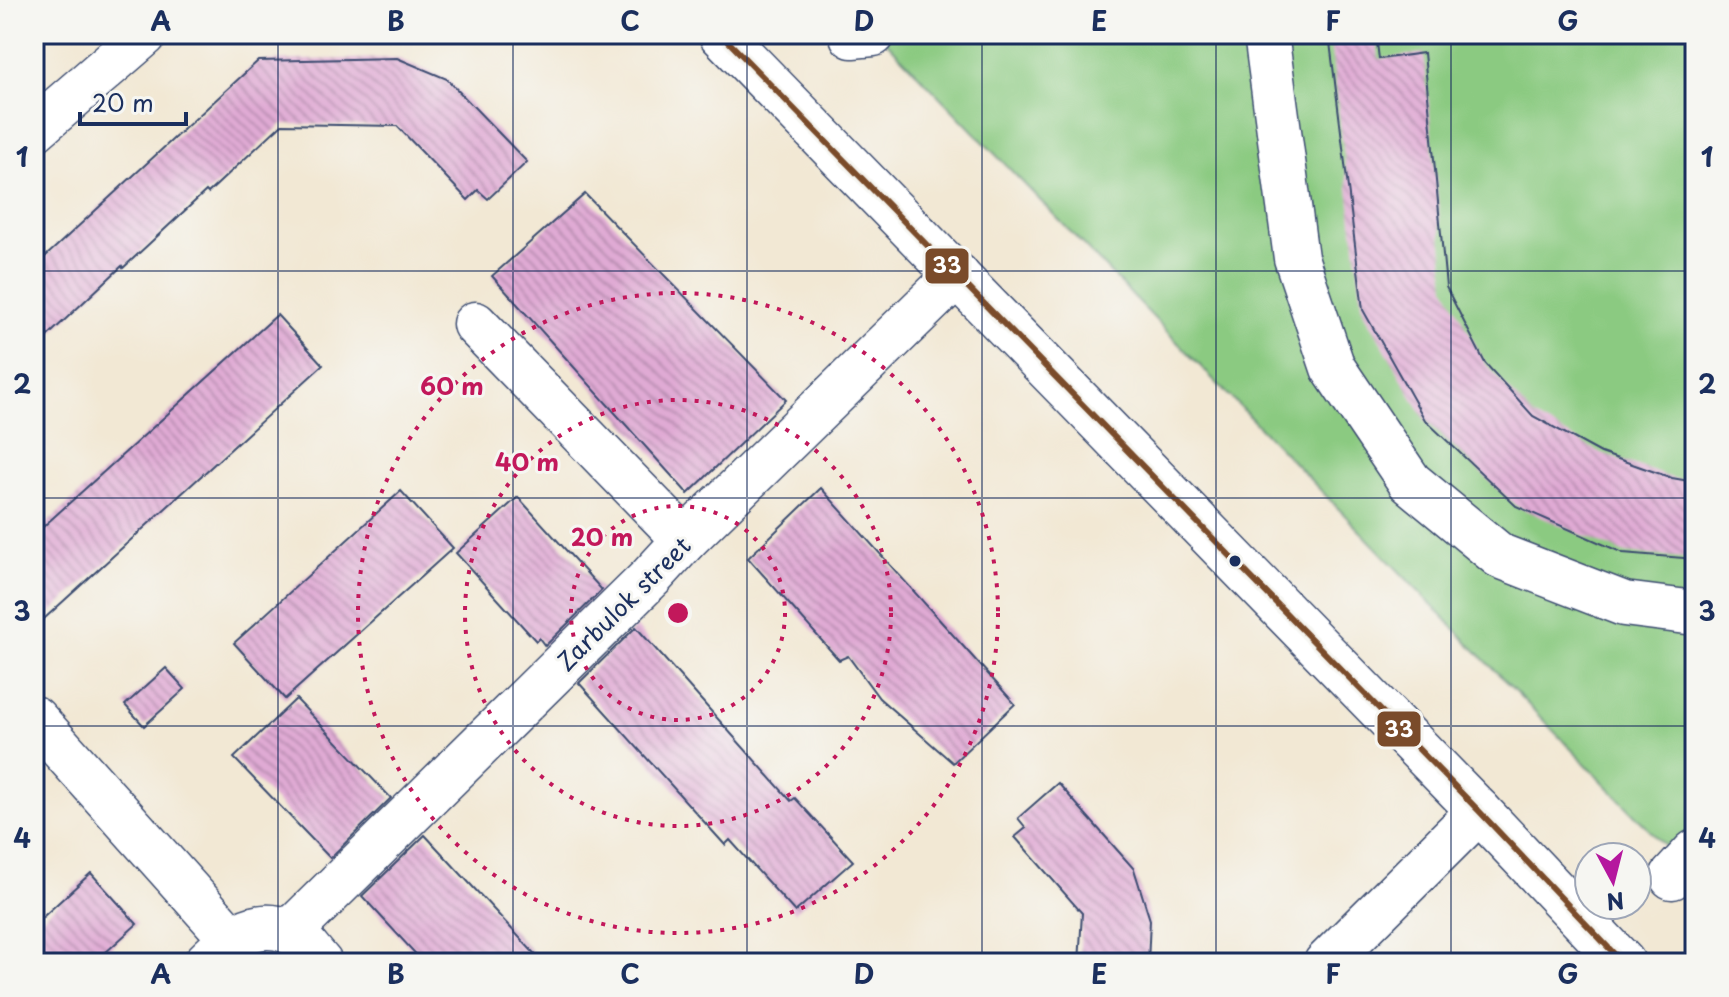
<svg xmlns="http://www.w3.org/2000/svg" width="1729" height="997" font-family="'Playpen Sans',sans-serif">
	<defs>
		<pattern id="building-back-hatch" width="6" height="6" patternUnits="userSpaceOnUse" patternTransform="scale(2)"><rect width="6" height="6" fill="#e0aad4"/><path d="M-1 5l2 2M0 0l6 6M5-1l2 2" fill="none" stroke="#b58baf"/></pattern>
	</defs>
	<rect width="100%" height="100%" fill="#f6f6f2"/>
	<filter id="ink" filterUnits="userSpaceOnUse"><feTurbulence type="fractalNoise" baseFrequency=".0125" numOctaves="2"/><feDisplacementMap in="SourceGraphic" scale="16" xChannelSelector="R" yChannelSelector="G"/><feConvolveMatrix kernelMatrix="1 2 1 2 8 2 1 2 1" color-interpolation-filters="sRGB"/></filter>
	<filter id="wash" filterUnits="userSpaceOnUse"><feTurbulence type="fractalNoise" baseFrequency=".006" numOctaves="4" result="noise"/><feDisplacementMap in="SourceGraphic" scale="32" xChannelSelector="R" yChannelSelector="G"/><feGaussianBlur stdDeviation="1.8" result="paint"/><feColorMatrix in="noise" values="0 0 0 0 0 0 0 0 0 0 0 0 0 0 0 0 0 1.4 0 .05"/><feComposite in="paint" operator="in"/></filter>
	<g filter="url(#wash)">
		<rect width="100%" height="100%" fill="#f2e8d4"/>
		<path fill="#8bca81" stroke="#537c70" stroke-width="2" d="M 879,34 L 1695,34 L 1695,877 Z"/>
		<g id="blocks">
			<g fill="url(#building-back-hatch)">
				<path d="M 1329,34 L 1376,34 L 1379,59 L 1424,53 L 1446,287 L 1485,363 L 1533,416 L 1601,453 L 1672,478 L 1695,482 L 1695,559 L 1623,553 L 1516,506 L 1425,420 L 1363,310 Z"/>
				<path d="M 397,58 L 447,79 L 527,162 L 488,199 L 478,190 L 468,200 L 397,126 L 282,124 L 208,193 L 206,191 L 123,268 L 122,266 L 34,349 L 34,267 L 258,61 Z"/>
				<path d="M 585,194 L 786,400 L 688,494 L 492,276 Z"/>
				<path d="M 277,315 L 323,365 L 34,628 L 34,535 Z"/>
				<path d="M 821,488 L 1015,704 L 953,763 L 879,698 L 848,656 L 839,660 L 748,558 Z"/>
				<path d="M 401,491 L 453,548 L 285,699 L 234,643 Z"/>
				<path d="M 518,497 L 602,590 L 545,646 L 539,638 L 536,641 L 456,553 Z"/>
				<path d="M 636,627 L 791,801 L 795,798 L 853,861 L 795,912 L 730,840 L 725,845 L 579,683 Z"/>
				<path d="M 166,668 L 185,689 L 144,726 L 125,705 Z"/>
				<path d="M 296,699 L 391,798 L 330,858 L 234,758 Z"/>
				<path d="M 1058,783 L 1134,869 L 1150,920 L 1148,963 L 1079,963 L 1082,913 L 1015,837 L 1026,828 L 1018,818 Z"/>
				<path d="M 425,835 L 543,963 L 424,963 L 362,896 Z"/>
				<path d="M 91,873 L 137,924 L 94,963 L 34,963 L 34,925 Z"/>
			</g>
		</g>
	</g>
	<g filter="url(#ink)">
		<use href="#blocks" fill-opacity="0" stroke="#3b4b70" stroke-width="2"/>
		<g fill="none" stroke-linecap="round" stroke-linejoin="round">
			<g stroke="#3b4b70" stroke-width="47">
				<g id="minor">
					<path d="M 721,34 L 1479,811 L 1623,963"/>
					<path d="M 1266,34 L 1296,258 L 1333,368 L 1410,482 L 1500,556 L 1624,604 L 1695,613"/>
					<path d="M 852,36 L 873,34"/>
					<path d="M 34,130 L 145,34"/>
					<path d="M 475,324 L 685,540"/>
					<path d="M 34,718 L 231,938"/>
					<path d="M 1672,877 L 1695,852"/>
					<path d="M 290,932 L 651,577 L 685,540 L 957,275"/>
					<path d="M 206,963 C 229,940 254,917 288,931 C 300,936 311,954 320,963"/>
					<path d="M 1326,963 L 1479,811"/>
				</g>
			</g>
			<use href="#minor" stroke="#fff" stroke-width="44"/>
			<g stroke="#f6f6f2" stroke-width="12">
				<path id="bus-1" d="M 721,34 L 1479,811 L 1623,963"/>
			</g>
			<use href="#bus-1" stroke="#7a4b2a" stroke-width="6"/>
		</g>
	</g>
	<path fill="none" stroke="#1b2f5e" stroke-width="2" stroke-opacity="0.55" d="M 278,34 L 278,963M 513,34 L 513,963M 747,34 L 747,963M 982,34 L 982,963M 1216,34 L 1216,963M 1451,34 L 1451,963M 34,271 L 1695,271M 34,498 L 1695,498M 34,726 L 1695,726"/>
	<g fill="none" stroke="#c2185b" stroke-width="4" stroke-dasharray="4 8">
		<circle cx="678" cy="613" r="107"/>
		<circle cx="678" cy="613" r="213"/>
		<circle cx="678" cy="613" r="320"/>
	</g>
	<circle fill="#1b2f5e" stroke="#f6f6f2" stroke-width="3" cx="1235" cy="561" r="7"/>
	<g text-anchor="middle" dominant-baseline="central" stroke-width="6" stroke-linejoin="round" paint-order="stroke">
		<g font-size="24" fill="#1b2f5e" stroke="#f6f6f2">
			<text transform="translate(623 603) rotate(-45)">Zarbulok street</text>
		</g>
	</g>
	<circle cx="678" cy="613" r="12" fill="#c2185b" stroke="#f6f6f2" stroke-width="4"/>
	<g font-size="24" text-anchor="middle" font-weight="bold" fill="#c2185b" stroke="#f6f6f2" stroke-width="6" stroke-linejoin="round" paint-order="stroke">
		<text x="452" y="395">60 m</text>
		<text x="527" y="471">40 m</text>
		<text x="602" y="546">20 m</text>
	</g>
	<g stroke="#f6f6f2" stroke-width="3">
		<rect x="924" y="247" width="46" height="38" rx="8" fill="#7a4b2a"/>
		<rect x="1376" y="710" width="46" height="38" rx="8" fill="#7a4b2a"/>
	</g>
	<g font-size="22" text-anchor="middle" font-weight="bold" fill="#fff">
		<text x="947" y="273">33</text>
		<text x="1399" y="737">33</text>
	</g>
	<rect width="1729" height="997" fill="none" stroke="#f6f6f2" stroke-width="88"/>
	<g transform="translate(1613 881) rotate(173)"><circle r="38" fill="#f6f6f2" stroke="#9ea6b7" stroke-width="2"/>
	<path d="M0-6L14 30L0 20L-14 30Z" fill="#b5179e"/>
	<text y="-12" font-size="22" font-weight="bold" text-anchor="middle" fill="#1b2f5e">N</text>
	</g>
	<path d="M80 112v12h106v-12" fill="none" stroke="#1b2f5e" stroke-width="4"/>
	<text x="92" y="112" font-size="24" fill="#1b2f5e" stroke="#f6f6f2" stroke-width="6" paint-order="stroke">20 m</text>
	<rect x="44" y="44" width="1641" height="909" fill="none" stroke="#1b2f5e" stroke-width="3"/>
	<g font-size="26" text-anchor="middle" font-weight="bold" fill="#1b2f5e">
		<text x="161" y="31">A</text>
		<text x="396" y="31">B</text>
		<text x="630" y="31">C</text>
		<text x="864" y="31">D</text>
		<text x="1099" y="31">E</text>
		<text x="1333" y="31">F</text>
		<text x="1568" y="31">G</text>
		<text x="22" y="167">1</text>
		<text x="1707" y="167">1</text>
		<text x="22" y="394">2</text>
		<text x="1707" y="394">2</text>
		<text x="22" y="621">3</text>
		<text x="1707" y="621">3</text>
		<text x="22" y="848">4</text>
		<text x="1707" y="848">4</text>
		<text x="161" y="984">A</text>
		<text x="396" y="984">B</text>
		<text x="630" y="984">C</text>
		<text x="864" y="984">D</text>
		<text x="1099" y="984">E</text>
		<text x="1333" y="984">F</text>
		<text x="1568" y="984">G</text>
	</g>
</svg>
